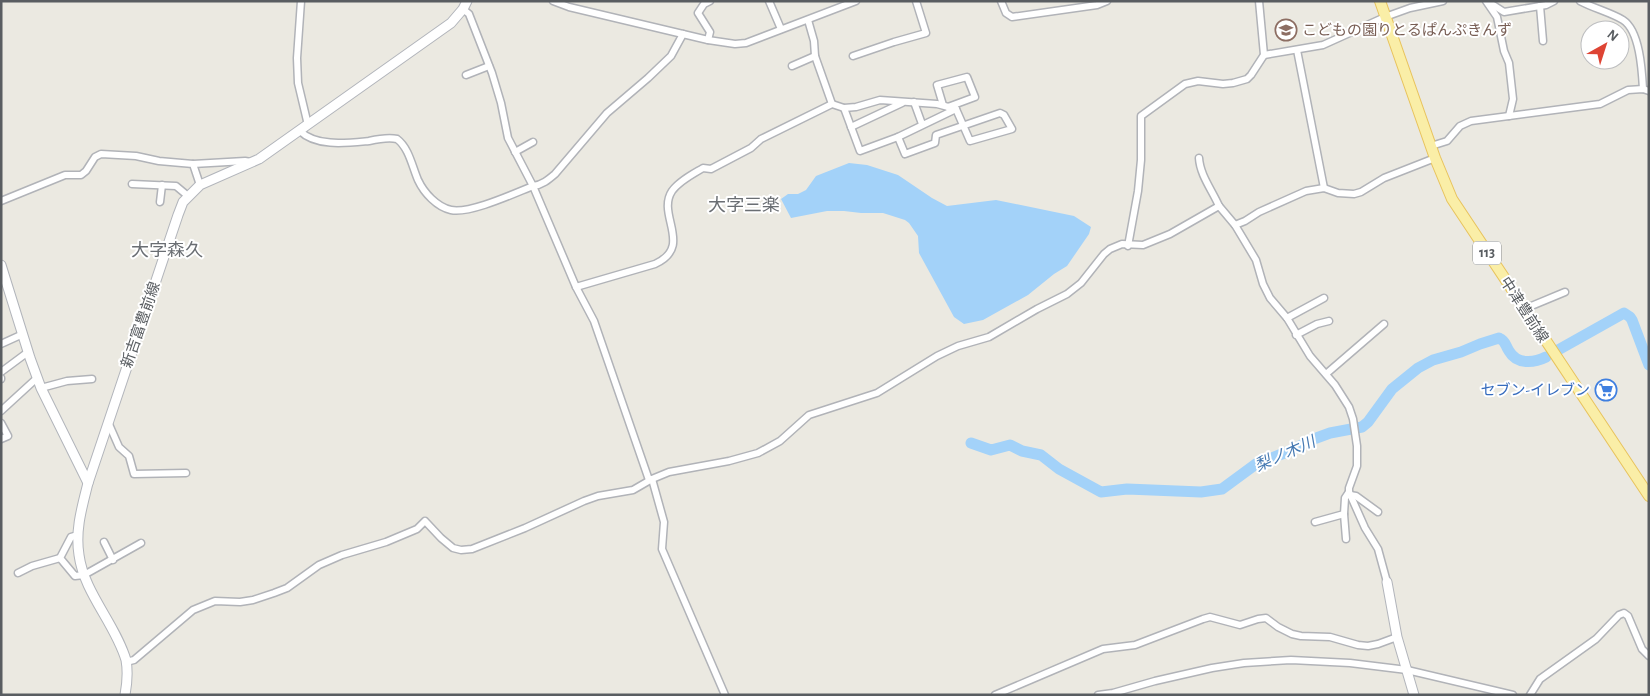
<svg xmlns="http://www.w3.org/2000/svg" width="1650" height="696" font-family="'Alegreya Sans','Noto Sans JP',sans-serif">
	<rect width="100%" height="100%" fill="#ebe9e1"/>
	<path fill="#a3d2f9" d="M 849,163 L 867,165 L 898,175 L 932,198 L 947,206 L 996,200 L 1074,216 L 1091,227 L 1089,234 L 1067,266 L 1054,274 L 1028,295 L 983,320 L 964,324 L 954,317 L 919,253 L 918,236 L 909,223 L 905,220 L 883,213 L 861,213 L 844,211 L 827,211 L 791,218 L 781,199 L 788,194 L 798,194 L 806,190 L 816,176 Z"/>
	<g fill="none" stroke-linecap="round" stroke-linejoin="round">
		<g stroke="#a3d2f9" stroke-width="11">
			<path d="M 1558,350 L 1624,313 L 1630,317 L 1632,320 L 1649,365"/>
			<path d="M 971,443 L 991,450 L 1010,445 L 1022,451 L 1041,455 L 1059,469 L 1101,492 L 1127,489 L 1201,492 L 1222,489 L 1256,464 L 1292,450 L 1311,440 L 1330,433 L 1362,427 L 1368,422 L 1392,389 L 1418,368 L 1433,360 L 1461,352 L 1480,344 L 1499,338 C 1506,341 1505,345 1509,351 C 1517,365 1534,363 1546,357"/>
		</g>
		<g stroke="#b1b3b8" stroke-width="9">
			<g id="street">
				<path d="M 301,1 L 297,58 L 298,83 L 308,125"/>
				<path d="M 553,1 L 569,7 L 708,40 L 735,44 L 746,43 L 856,1"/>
				<path d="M 769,1 L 781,29"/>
				<path d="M 1001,1 L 1006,13 L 1012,17 L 1097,5 L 1107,1"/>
				<path d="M 1486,1 L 1497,17 L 1504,51 L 1509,63 L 1513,99 L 1509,116"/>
				<path d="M 1580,1 C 1593,8 1612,13 1623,20 C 1640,31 1642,71 1643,89"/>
				<path d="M 1490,3 L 1504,12 L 1546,5 L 1554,1"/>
				<path d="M 1540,6 L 1543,41"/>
				<path d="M 463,9 L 469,14 L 492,73 L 501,103 L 508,138 L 533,186 L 576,287 L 594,321 L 649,480"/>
				<path d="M 808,20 L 814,41 L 815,56 L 832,104"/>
				<path d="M 708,40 L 710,32 L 698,13 L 704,4 L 710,1"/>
				<path d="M 1297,50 L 1324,188"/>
				<path d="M 1264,55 L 1323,45 L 1385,17 L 1410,8 L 1443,1"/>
				<path d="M 853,56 L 894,42 L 926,33 L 916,1"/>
				<path d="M 792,66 L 815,56"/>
				<path d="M 466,75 L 489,66"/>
				<path d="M 914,102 L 922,124"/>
				<path d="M 943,105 L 937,85 L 967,77 L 975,97 L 948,107"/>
				<path d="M 844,108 L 860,151 L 898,137 L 956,109"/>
				<path d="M 851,127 L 902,103"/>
				<path d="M 300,131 C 316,147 347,143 369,141 C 378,139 388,137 397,139 C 409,148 412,166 418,180 C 424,193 437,207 451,210 C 470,214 515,193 533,186 C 542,185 548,180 555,174 L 607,113 L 648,78 L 671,56 L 683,34"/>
				<path d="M 1431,146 L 1447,141 L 1460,126 L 1471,121 L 1600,104 L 1628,90 L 1643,89 L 1649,91"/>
				<path d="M 515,152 L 533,142"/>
				<path d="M 1199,158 C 1200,175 1212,190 1219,206"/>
				<path d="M 193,164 L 245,161 L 251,162"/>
				<path d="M 132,184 L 176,186 L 188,196"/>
				<path d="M 1,201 L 65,175 L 81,175 L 86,171 L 95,157 L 101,154 L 136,156 L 159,161 L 193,164 L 200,185"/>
				<path d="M 160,202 L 162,185"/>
				<path d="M 1235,225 L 1245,221 L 1259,212 L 1306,191 L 1324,188 L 1338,193 L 1354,194 L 1361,192 L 1384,178 L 1435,158"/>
				<path d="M 1128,246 L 1138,191 L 1141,160 L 1141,116 L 1185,84 L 1198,81 L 1223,84 L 1233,83 L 1247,79 L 1251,75 L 1264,55 L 1259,1"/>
				<path d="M 576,287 L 655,264 C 694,246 656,215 672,191 C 679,181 693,174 703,168 L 711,169 L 751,148 L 761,139 L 832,104 L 844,108 L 856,107 L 880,100 L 937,104 L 956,109 L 970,141 L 1012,129 L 1004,115 L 1000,113 L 936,135 L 935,143 L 905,154 L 898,137"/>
				<path d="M 1524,309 L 1565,292"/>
				<path d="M 1287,318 L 1324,298"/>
				<path d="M 1296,335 L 1317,324 L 1329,321"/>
				<path d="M 1,344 L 23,334"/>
				<path d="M 1,372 L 28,352"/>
				<path d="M 1326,374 L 1384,324"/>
				<path d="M 1,378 L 1,379"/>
				<path d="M 41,388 L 67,381 L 92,379"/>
				<path d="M 1,411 L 37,378"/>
				<path d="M 108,422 L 119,447 L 129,456 L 134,474 L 186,473"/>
				<path d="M 1,423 L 8,436 L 1,439"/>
				<path d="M 652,479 L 664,522 L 662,549 L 725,695"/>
				<path d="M 1350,495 L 1356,496 L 1378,512"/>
				<path d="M 1344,514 L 1346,539"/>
				<path d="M 1315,522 L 1344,514 L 1345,498 L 1349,492"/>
				<path d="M 78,535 L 71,537 L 60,558 L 75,576 L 84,575 L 141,543"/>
				<path d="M 104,542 L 113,560"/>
				<path d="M 18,573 L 32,566 L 60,558"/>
				<path d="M 126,662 L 134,660 L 193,610 L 215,601 L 240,602 L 253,600 L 274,593 L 287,588 L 319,565 L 342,555 L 386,542 L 417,529 L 425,521 L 441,538 L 453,548 L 461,550 L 472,549 L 525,528 L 584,501 L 598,496 L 633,490 L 652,479 L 669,472 L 729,461 L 758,453 L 780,441 L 809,415 L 877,393 L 937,356 L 958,346 L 989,337 L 1037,309 L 1067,294 L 1081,283 L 1104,254 L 1110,249 L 1122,244 L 1143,245 L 1170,234 L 1219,206 L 1235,225 L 1256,260 L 1263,284 L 1270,298 L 1287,318 L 1310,356 L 1335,385 L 1349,407 L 1353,419 L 1357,446 L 1357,466 L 1349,488 L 1349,492 L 1365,528 L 1378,549 L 1387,582"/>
				<path d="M 995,695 L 1103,649 L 1135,645 L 1203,619 L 1210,617 L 1240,625 L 1258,619 L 1266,618 L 1278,627 L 1292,634 L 1301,636 L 1330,637 L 1358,645 L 1368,646 L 1378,644 L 1397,637"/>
				<path d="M 1098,695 L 1113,693 L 1155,681 L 1212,668 L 1244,663 L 1291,660 L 1350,663 L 1407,670 L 1513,695"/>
				<path d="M 1530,695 L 1540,679 L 1596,639 L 1619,615 L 1624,613 L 1628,616 L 1642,649 L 1649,656"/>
			</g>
		</g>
		<g stroke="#b2b5bb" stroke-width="11">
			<g id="secondary">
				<path d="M 1,265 L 30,358 L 41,388 L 88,483"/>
				<path d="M 1387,582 L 1397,637 L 1414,695"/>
				<path d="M 125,695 C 127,684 128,671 126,660 C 115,623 84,593 79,555 C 75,530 82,507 88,483 L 178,215 L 183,202 L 200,185 L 259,159 L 451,23 L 463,9 L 467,1"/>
			</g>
		</g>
		<g stroke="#e8c35d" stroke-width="12">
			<path id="primary" d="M 1380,1 L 1435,158 L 1452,199 L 1649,496"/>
		</g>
		<use href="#street" stroke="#fff" stroke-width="6"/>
		<use href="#secondary" stroke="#fff" stroke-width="9"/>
		<use href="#primary" stroke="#faeea7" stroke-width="10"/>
	</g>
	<defs>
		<g id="school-ring" transform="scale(1.125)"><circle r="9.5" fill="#fff" stroke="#8d6e63" stroke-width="1.5"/><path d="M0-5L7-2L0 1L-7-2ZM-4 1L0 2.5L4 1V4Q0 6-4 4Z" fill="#8d6e63"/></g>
		<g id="supermarket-ring" transform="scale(1.125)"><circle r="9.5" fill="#fff" stroke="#3f7fe0" stroke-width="1.5"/><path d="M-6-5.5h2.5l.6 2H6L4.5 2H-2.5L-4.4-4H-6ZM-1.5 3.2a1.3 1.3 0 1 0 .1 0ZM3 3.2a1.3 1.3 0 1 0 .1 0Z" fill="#3f7fe0"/></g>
	</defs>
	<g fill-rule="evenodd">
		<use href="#school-ring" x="1286" y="30"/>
		<use href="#supermarket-ring" x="1606" y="390"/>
	</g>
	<g text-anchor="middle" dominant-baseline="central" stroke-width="4" stroke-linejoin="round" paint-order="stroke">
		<rect fill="#fff" stroke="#8b8e90" stroke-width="1" x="1473" y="241.5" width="28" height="23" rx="4"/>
		<g font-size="14" font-weight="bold" fill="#595d61">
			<text x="1487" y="253">113</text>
		</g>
		<g font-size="15" fill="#785e54" stroke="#fff" text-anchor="start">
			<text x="1302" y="30">こどもの園りとるぱんぷきんず</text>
		</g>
		<g font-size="15" fill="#595d61" stroke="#fff">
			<text transform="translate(1524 310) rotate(57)">中津豊前線</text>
			<text transform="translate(141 325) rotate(-71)">新吉富豊前線</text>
		</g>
		<g font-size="15" fill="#366cbe" stroke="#fff" text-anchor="end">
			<text x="1590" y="390">セブン-イレブン</text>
		</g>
		<g font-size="16" font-style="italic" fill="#4579b2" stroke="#fff">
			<text transform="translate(1285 454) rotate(-24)">梨ノ木川</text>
		</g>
		<g font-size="18" fill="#6a6e73" stroke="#fff">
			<text x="744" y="206">大字三楽</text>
			<text x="167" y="251">大字森久</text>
		</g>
	</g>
	<rect width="1650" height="696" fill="none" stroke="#595d61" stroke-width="5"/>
	<g transform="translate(1605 45) rotate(39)"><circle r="24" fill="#ffffff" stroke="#bdbec0"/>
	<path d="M0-4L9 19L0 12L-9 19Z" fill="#de4434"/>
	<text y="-8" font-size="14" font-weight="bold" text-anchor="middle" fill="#595d61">N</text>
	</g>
</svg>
